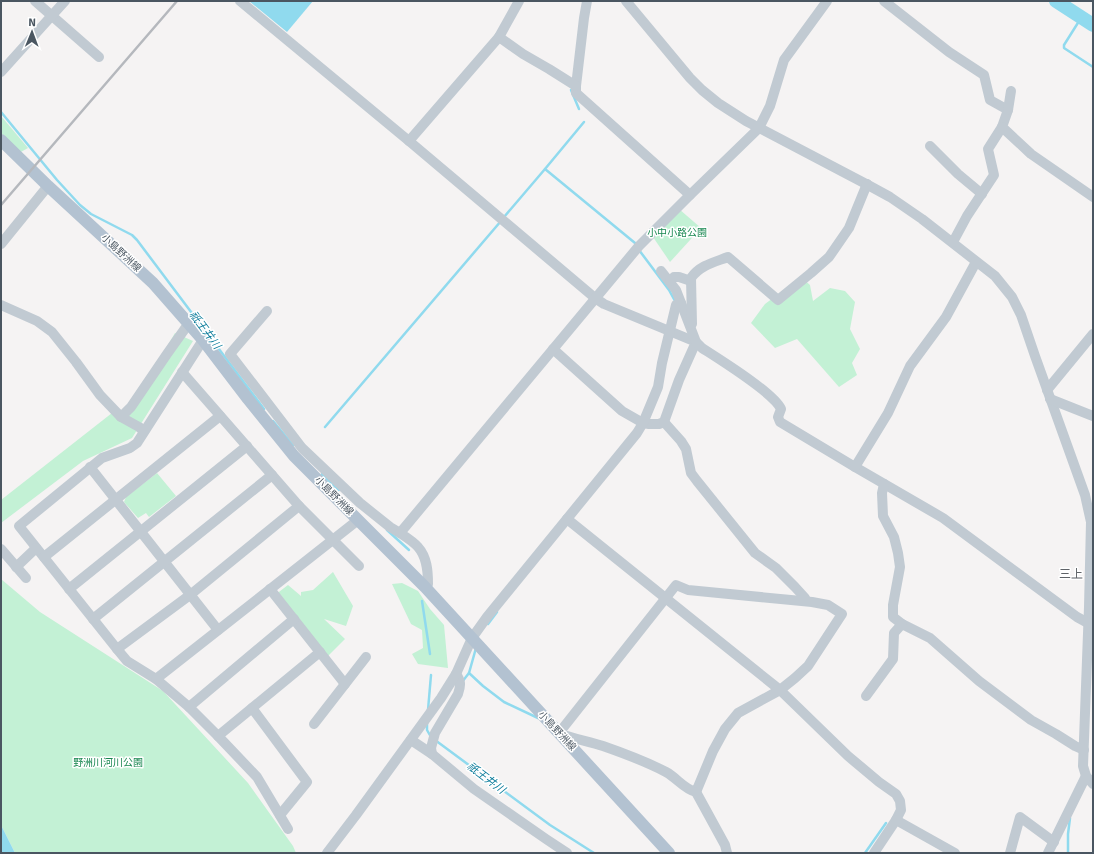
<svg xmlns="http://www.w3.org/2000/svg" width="1094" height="854" font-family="Signika,'Noto Sans JP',sans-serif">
	<rect width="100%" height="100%" fill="#f5f3f3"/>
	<g fill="#c3f1d5">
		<path d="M 1,116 L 28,148 L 19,153 L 1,133 Z"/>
		<path d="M 679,209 L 701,228 L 670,262 L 653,237 Z"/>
		<path d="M 801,277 L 810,285 L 813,301 L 830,288 L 845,291 L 855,302 L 850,329 L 860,349 L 852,363 L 857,375 L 839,387 L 797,339 L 775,348 L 751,323 L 765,304 Z"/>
		<path d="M 175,333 L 193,341 L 132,438 L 83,461 L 1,523 L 1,500 L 112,413 L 123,421 Z"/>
		<path d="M 157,473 L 176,496 L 149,517 L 146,513 L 138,518 L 124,502 L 126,497 Z"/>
		<path d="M 333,572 L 353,606 L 346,626 L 324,619 L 345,639 L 327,657 L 275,595 L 288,585 L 301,596 L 301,592 L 313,590 Z"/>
		<path d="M 1,579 L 40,612 L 163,691 L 248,783 L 293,846 L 296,853 L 15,853 L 1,825 Z"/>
		<path d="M 402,583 L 418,591 L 430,609 L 444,625 L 448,668 L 418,664 L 412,654 L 423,648 L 422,630 L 411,624 L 392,584 Z"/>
	</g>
	<g fill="#90daee">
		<path d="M 249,1 L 313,1 L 287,32 Z"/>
		<path d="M 1,825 L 15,853 L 1,853 Z"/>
	</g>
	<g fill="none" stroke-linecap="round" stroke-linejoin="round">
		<g stroke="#90daee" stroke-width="2.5">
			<path d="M 1081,18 L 1064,45 L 1064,48 L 1093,67"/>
			<path d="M 571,90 L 579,109"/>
			<path d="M 1,112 L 57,180 L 80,205 L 91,214 L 132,235 L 137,240 L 264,409"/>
			<path d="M 584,122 L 545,169 L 635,243 L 636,246"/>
			<path d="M 504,217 L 545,169"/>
			<path d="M 639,250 L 669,290 L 675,301"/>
			<path d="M 273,421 L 293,445"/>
			<path d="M 325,427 L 501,221"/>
			<path d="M 322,474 L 339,490"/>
			<path d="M 387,530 L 409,550"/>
			<path d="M 422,601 L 430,654"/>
			<path d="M 488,624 L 497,612"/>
			<path d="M 476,648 L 469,673 L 483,686 L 504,702 L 538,718"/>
			<path d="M 462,682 L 469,673"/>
			<path d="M 428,710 L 431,675"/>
			<path d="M 427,723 L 427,730 L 431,737"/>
			<path d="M 435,740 L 550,825 L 594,853"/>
			<path d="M 865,853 L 886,823"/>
			<path d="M 1068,853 L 1068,834 L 1070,818"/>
		</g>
		<path stroke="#90daee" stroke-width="14" d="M 1056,1 L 1093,25"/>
		<g stroke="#c1cad2" stroke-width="10">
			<path d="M 35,1 L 99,57"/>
			<path d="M 240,1 L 409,141 L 595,298 L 604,304 L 696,342 L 679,380 L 664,422 L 659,424 L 649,424 L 643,423 L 622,411 L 553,349"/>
			<path d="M 587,1 L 584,18 L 576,86 L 576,93 L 690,195"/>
			<path d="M 626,1 L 690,78 L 702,90 L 718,103 L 746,121 L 868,185 L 890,197 L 922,219 L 995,276 L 1012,297 L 1021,315 L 1035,356 L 1085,495 L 1091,522 L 1089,607 L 1083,766 L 1086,776 L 1093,784"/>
			<path d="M 884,1 L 949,52 L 984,75 L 990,100 L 1008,110 L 1002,127 L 1031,154 L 1093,197"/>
			<path d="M 499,37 L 519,1"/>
			<path d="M 1,72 L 65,1"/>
			<path d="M 1008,110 L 1011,91"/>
			<path d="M 409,141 L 499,37 L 523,54 L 549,69 L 576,86"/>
			<path d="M 930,146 L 958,174 L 982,194"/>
			<path d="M 953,242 L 967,216 L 994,175 L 988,149 L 1002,127"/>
			<path d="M 1,244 L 48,186"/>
			<path d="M 661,271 L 676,290 L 696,342 L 702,348 C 719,359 774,393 781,409 L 778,417 L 780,422 L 855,467 L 943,518 L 1077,617 L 1088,623"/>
			<path d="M 670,281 L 674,277 L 679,277 L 691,281"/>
			<path d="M 1,305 L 37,321 L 52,332 L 76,362 L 100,395 L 121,417 L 139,427 L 144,431"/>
			<path d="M 267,311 L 230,354 L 302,448 L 360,503 L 390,527 L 400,533"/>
			<path d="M 692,324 L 691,278 C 700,265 715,262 728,257 L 778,300 L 811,273 L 829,257 L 849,228 L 867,184"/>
			<path d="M 203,340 L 137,443 L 130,448 L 102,458 L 19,526 L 117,649 L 127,661 L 156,679 L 189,707 L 218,736 L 257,777 L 288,829"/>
			<path d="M 182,372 L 299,506 L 359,566"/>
			<path d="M 1047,390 L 1093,334"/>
			<path d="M 1050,399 L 1093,416"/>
			<path d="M 121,417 L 131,407 L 167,354 L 189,323"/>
			<path d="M 664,422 L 681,441 L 686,449 L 691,473 L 697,481 L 755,553 L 776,568 L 795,587 L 805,598 L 805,601"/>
			<path d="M 90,467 L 218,630"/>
			<path d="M 855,467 L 888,413 L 910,366 L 946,317 L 976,262"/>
			<path d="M 884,484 L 882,493 L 883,516 L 894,537 L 898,553 L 900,567 L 893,605 L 893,617 L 902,624 L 930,638 L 979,681 L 1031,720 L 1056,734 L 1075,746 L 1084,750"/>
			<path d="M 567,519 L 780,690 L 848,756 L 879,782 L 896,794 L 900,801 L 901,810 L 896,820 L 874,853"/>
			<path d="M 1,549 L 26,578"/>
			<path d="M 44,557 L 220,416"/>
			<path d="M 16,567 L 36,548"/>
			<path d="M 676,585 L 688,590 L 812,602 L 828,605 L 842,614 L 808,666 L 795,678 L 780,690 L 738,713 L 725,729 L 713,751 L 696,792 C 684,789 677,778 666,772 C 647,762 623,753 603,746 C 588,741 573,739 559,733 Z"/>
			<path d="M 425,587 L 428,584 C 428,571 427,557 418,547 C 414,542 406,537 400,533 L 639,246 L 690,195 L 759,128 L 770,106 L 784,60 L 827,1"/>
			<path d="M 69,589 L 247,446"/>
			<path d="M 270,589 L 345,684"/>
			<path d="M 93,619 L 272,475"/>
			<path d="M 117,649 L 190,595 L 299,506"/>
			<path d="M 456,674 C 461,681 461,685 458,694 L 435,733 L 431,748 L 432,754 L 474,789 L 546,839 L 567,853"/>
			<path d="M 156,679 L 358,520"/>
			<path d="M 866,696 L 893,659 L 894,633 L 902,624"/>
			<path d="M 189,707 L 294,619"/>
			<path d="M 252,708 L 307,782 L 280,815"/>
			<path d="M 314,724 L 366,657"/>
			<path d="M 218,736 L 320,652"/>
			<path d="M 411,740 L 432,754"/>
			<path d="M 696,792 L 725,845 L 727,853"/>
			<path d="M 896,820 L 955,853"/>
			<path d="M 327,853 L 356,815 L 441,698 L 456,674 L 472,638 L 487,617 L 637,433 L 643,423 L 658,387 L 662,363 L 676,305 L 681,303"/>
			<path d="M 1010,853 L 1020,817 L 1054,842"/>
			<path d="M 1048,853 L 1086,776"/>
		</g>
		<path stroke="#b3c2d1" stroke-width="12" d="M 1,140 L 48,186 L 153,283 L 203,340 L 248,399 L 294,456 L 425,587 L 669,853"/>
		<path stroke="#b5b8bd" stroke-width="2.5" d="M 1,205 L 177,1"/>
	</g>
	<g text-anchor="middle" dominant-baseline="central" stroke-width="3" stroke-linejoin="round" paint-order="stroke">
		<g font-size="10" fill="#17864f" stroke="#fff">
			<text x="677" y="233">小中小路公園</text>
			<text x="108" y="763">野洲川河川公園</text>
		</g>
		<g font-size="10" fill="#4a5661" stroke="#fff">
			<text transform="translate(121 253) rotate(43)">小島野洲線</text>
			<text transform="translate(334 496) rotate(45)">小島野洲線</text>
			<text transform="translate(557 731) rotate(47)">小島野洲線</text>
		</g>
		<g font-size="11" font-style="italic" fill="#0c7c9b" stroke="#fff">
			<text transform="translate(205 330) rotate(53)">祇王井川</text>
			<text transform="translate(486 778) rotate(37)">祇王井川</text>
		</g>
		<g font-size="12" fill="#5f6368" stroke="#fff">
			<text x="1071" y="574">三上</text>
		</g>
	</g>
	<rect width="1094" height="854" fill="none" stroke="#4a5661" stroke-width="4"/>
	<g transform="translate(32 32) rotate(1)" stroke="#ffffff" stroke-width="3" paint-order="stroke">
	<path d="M0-3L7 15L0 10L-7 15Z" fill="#4a5661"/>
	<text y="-6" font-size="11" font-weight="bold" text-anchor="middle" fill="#4a5661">N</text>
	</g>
</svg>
